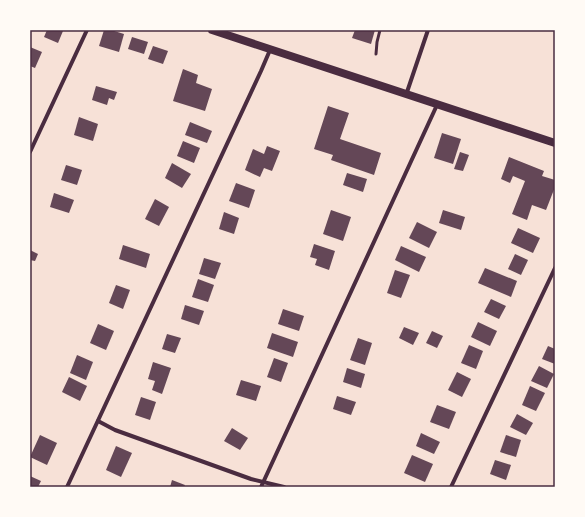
<svg xmlns="http://www.w3.org/2000/svg" width="585" height="517" font-family="Montserrat,sans-serif">
	<rect width="100%" height="100%" fill="#f7e1d7"/>
	<g fill="#644757">
		<path d="M 47,30 L 63,31 L 58,43 L 44,37 Z"/>
		<path d="M 104,30 L 111,30 L 124,34 L 119,52 L 99,46 Z"/>
		<path d="M 355,30 L 375,30 L 371,44 L 352,38 Z"/>
		<path d="M 132,37 L 148,42 L 144,54 L 128,49 Z"/>
		<path d="M 153,46 L 168,51 L 163,64 L 148,59 Z"/>
		<path d="M 30,47 L 42,52 L 35,68 L 30,66 Z"/>
		<path d="M 183,69 L 198,75 L 196,83 L 212,89 L 205,111 L 173,101 Z"/>
		<path d="M 96,86 L 117,92 L 114,100 L 109,98 L 107,105 L 92,100 Z"/>
		<path d="M 328,106 L 349,113 L 340,139 L 381,153 L 374,175 L 331,160 L 333,155 L 314,149 Z"/>
		<path d="M 79,117 L 98,124 L 93,141 L 74,135 Z"/>
		<path d="M 190,122 L 212,131 L 207,143 L 185,135 Z"/>
		<path d="M 442,133 L 461,139 L 453,164 L 434,158 Z"/>
		<path d="M 183,141 L 200,148 L 194,163 L 177,156 Z"/>
		<path d="M 267,146 L 280,151 L 272,171 L 264,168 L 260,177 L 245,170 L 253,149 L 264,154 Z"/>
		<path d="M 460,152 L 469,155 L 463,171 L 454,169 Z"/>
		<path d="M 509,157 L 544,171 L 542,176 L 555,180 L 555,187 L 546,210 L 532,205 L 527,220 L 512,214 L 525,181 L 513,176 L 510,183 L 501,179 Z"/>
		<path d="M 172,163 L 191,174 L 182,188 L 165,178 Z"/>
		<path d="M 66,165 L 82,170 L 77,185 L 61,180 Z"/>
		<path d="M 347,173 L 367,179 L 363,192 L 343,185 Z"/>
		<path d="M 236,183 L 255,190 L 249,208 L 229,201 Z"/>
		<path d="M 54,193 L 74,200 L 69,213 L 50,207 Z"/>
		<path d="M 155,199 L 169,207 L 159,226 L 145,219 Z"/>
		<path d="M 331,210 L 351,217 L 343,241 L 323,234 Z"/>
		<path d="M 443,210 L 465,217 L 461,230 L 439,223 Z"/>
		<path d="M 224,212 L 239,218 L 234,234 L 219,229 Z"/>
		<path d="M 417,222 L 437,232 L 429,248 L 409,238 Z"/>
		<path d="M 518,228 L 540,238 L 533,253 L 511,243 Z"/>
		<path d="M 314,244 L 335,251 L 329,270 L 315,265 L 317,259 L 310,257 Z"/>
		<path d="M 123,245 L 150,254 L 146,268 L 119,259 Z"/>
		<path d="M 401,246 L 426,257 L 419,272 L 395,260 Z"/>
		<path d="M 30,250 L 38,254 L 35,261 L 30,260 Z"/>
		<path d="M 515,254 L 528,260 L 521,275 L 508,269 Z"/>
		<path d="M 204,258 L 221,263 L 215,279 L 199,274 Z"/>
		<path d="M 485,268 L 517,281 L 511,297 L 478,283 Z"/>
		<path d="M 395,270 L 410,275 L 401,298 L 387,293 Z"/>
		<path d="M 198,279 L 214,285 L 208,302 L 192,297 Z"/>
		<path d="M 116,285 L 130,290 L 123,309 L 109,303 Z"/>
		<path d="M 491,299 L 506,306 L 499,319 L 484,312 Z"/>
		<path d="M 185,305 L 204,311 L 199,325 L 181,319 Z"/>
		<path d="M 283,309 L 304,316 L 299,331 L 278,324 Z"/>
		<path d="M 478,322 L 497,331 L 490,346 L 471,337 Z"/>
		<path d="M 98,324 L 114,331 L 106,350 L 90,343 Z"/>
		<path d="M 404,327 L 419,333 L 413,345 L 399,338 Z"/>
		<path d="M 432,331 L 443,336 L 437,348 L 426,343 Z"/>
		<path d="M 272,333 L 298,342 L 293,357 L 267,348 Z"/>
		<path d="M 167,334 L 181,338 L 175,353 L 162,349 Z"/>
		<path d="M 358,338 L 372,343 L 365,365 L 350,360 Z"/>
		<path d="M 469,345 L 483,351 L 476,369 L 461,363 Z"/>
		<path d="M 548,346 L 555,349 L 555,364 L 542,359 Z"/>
		<path d="M 77,355 L 93,362 L 86,380 L 70,373 Z"/>
		<path d="M 274,358 L 288,363 L 281,382 L 267,377 Z"/>
		<path d="M 153,362 L 171,368 L 162,394 L 152,390 L 155,381 L 148,379 Z"/>
		<path d="M 539,366 L 554,374 L 547,388 L 531,381 Z"/>
		<path d="M 347,368 L 365,374 L 361,388 L 343,382 Z"/>
		<path d="M 457,372 L 471,379 L 462,397 L 448,390 Z"/>
		<path d="M 69,377 L 87,386 L 80,401 L 62,392 Z"/>
		<path d="M 241,380 L 261,386 L 256,401 L 236,395 Z"/>
		<path d="M 530,386 L 545,393 L 536,411 L 522,405 Z"/>
		<path d="M 337,396 L 356,402 L 351,415 L 333,409 Z"/>
		<path d="M 141,397 L 156,402 L 150,420 L 135,415 Z"/>
		<path d="M 437,405 L 456,412 L 449,429 L 430,422 Z"/>
		<path d="M 517,414 L 533,423 L 526,435 L 510,427 Z"/>
		<path d="M 232,428 L 248,438 L 240,450 L 224,441 Z"/>
		<path d="M 421,433 L 440,442 L 434,454 L 416,446 Z"/>
		<path d="M 40,435 L 57,443 L 47,465 L 30,457 Z"/>
		<path d="M 506,435 L 521,440 L 516,457 L 500,452 Z"/>
		<path d="M 116,446 L 132,453 L 121,477 L 106,470 Z"/>
		<path d="M 412,455 L 433,464 L 425,482 L 404,473 Z"/>
		<path d="M 495,460 L 511,465 L 506,480 L 490,474 Z"/>
		<path d="M 30,476 L 41,481 L 38,487 L 30,487 Z"/>
		<path d="M 172,480 L 185,485 L 184,487 L 170,487 Z"/>
	</g>
	<g fill="none" stroke-linecap="round" stroke-linejoin="round">
		<path stroke="#4a2c40" stroke-width="3" d="M 376,54 L 377,42 L 380,30"/>
		<g stroke="#4a2c40" stroke-width="4">
			<path d="M 406,95 L 428,30"/>
			<path d="M 30,152 L 87,30"/>
			<path d="M 98,421 L 115,430 L 251,479 L 284,487"/>
			<path d="M 67,487 L 261,71 L 270,50"/>
			<path d="M 261,487 L 437,105"/>
			<path d="M 451,487 L 555,268"/>
		</g>
		<path stroke="#4a2c40" stroke-width="8" d="M 212,30 L 555,143"/>
	</g>
	<rect width="585" height="517" fill="none" stroke="#fffaf5" stroke-width="62"/>
	<rect x="31" y="31" width="523" height="455" fill="none" stroke="#4a2c40" stroke-width="1.5"/>
</svg>
